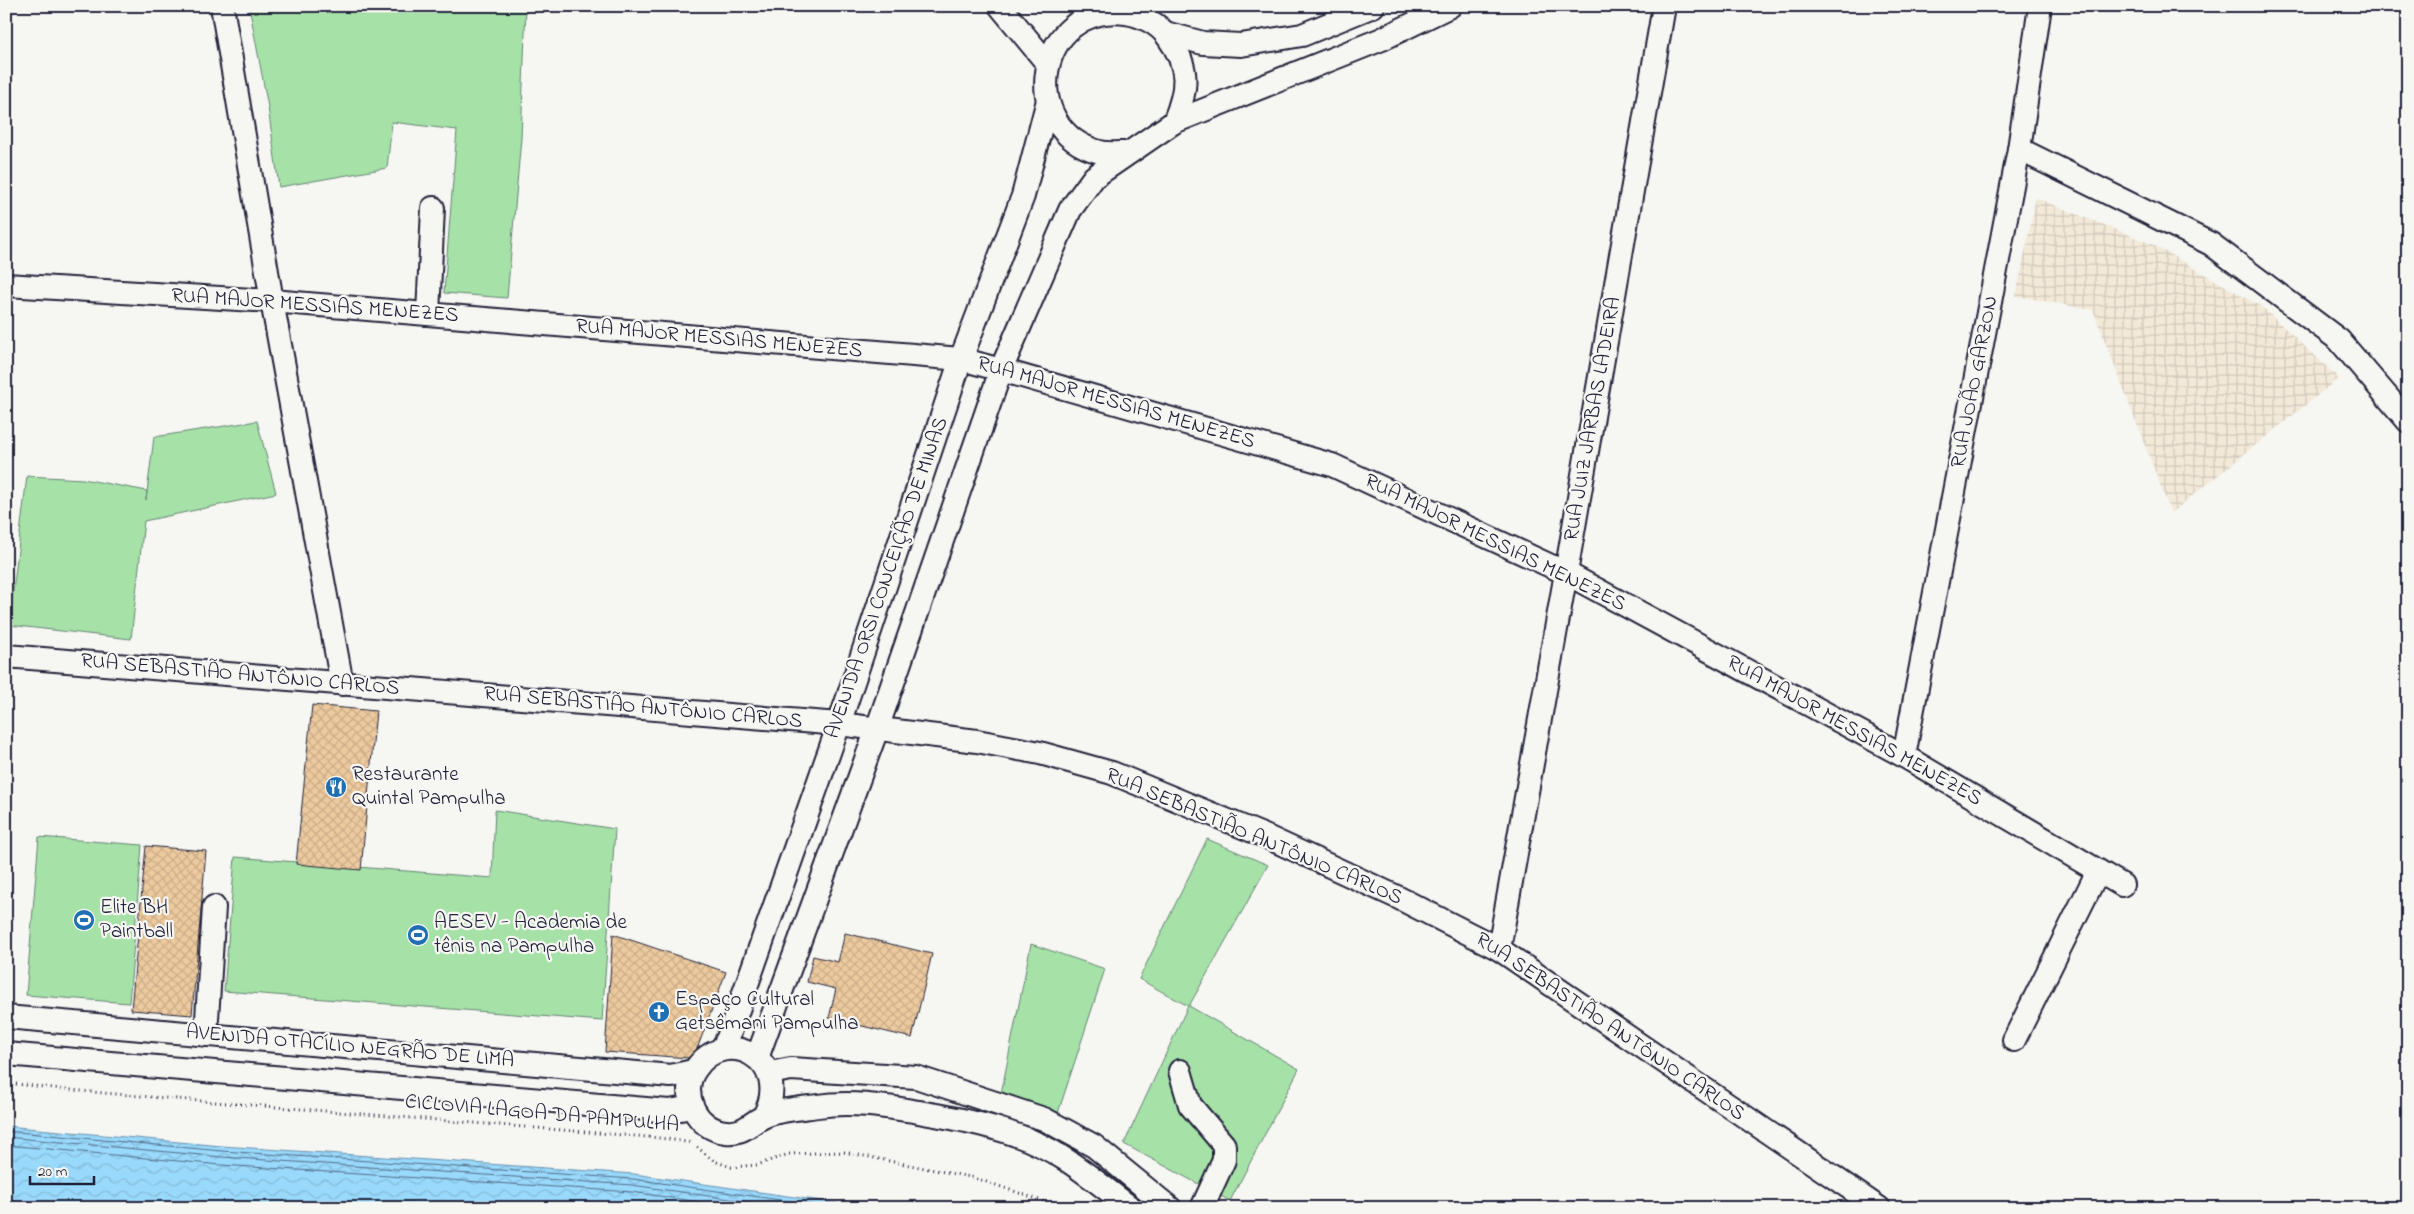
<svg xmlns="http://www.w3.org/2000/svg" width="2414" height="1214" font-family="'Indie Flower',sans-serif">
	<defs>
		<pattern id="industrial-grid" width="8" height="8" patternUnits="userSpaceOnUse" patternTransform="scale(1.25)"><rect width="8" height="8" fill="#f3e9d9"/><path d="M0 4h8M4 0v8" fill="none" stroke="#d0c8bb"/></pattern>
		<pattern id="water-waves" width="16" height="10" patternUnits="userSpaceOnUse" patternTransform="scale(1.25)"><rect width="16" height="10" fill="#99d9fb"/><path d="M0 5q4-4 8 0t8 0" fill="none" stroke="#84bad8"/></pattern>
		<pattern id="building-cross-hatch" width="8" height="8" patternUnits="userSpaceOnUse" patternTransform="scale(1.25)"><rect width="8" height="8" fill="#edca9e"/><path d="M0 0l8 8M0 8l8-8" fill="none" stroke="#cbad89"/></pattern>
	</defs>
	<rect width="100%" height="100%" fill="#f6f6f2"/>
	<filter id="ink" filterUnits="userSpaceOnUse"><feTurbulence type="fractalNoise" baseFrequency=".02" numOctaves="2"/><feDisplacementMap in="SourceGraphic" scale="10" xChannelSelector="R" yChannelSelector="G"/><feConvolveMatrix kernelMatrix="1 2 1 2 8 2 1 2 1" color-interpolation-filters="sRGB"/></filter>
	<g filter="url(#ink)">
		<path fill="url(#industrial-grid)" d="M 2036,198 L 2152,244 L 2262,307 L 2339,378 L 2171,513 L 2093,310 L 2016,296 Z"/>
		<g fill="#a6e2a8" stroke="#648272">
			<path d="M 249,6 L 526,6 L 521,138 L 507,298 L 444,293 L 457,130 L 392,122 L 387,168 L 279,187 L 268,107 Z"/>
			<path d="M 257,421 L 276,493 L 144,521 L 131,639 L 9,625 L 27,476 L 83,479 L 147,491 L 146,500 L 154,437 Z"/>
			<path d="M 495,810 L 615,829 L 602,1021 L 224,991 L 235,857 L 492,878 Z"/>
			<path d="M 39,837 L 142,845 L 129,1003 L 26,995 Z"/>
			<path d="M 1207,839 L 1268,865 L 1189,1006 L 1299,1069 L 1230,1201 L 1124,1144 L 1188,1006 L 1139,979 Z"/>
			<path d="M 1031,944 L 1105,969 L 1058,1113 L 1001,1094 Z"/>
		</g>
		<path fill="url(#water-waves)" stroke="#6990ae" d="M 6,1126 L 222,1146 L 634,1174 L 871,1208 L 6,1208 Z"/>
		<g fill="none" stroke-linecap="round" stroke-linejoin="round">
			<g stroke="#526b88" stroke-width="1">
				<path d="M 6,1131 L 222,1151 L 633,1179 L 836,1208"/>
				<path d="M 6,1137 L 222,1157 L 632,1185 L 792,1208"/>
				<path d="M 6,1145 L 221,1165 L 632,1192 L 739,1208"/>
			</g>
		</g>
		<g fill="url(#building-cross-hatch)" stroke="#22223b">
			<path d="M 312,705 L 376,711 L 361,870 L 296,864 Z"/>
			<path d="M 146,846 L 206,851 L 192,1015 L 131,1010 Z"/>
			<path d="M 845,933 L 932,954 L 912,1038 L 829,1018 L 836,989 L 807,982 L 813,956 L 838,962 Z"/>
			<path d="M 613,934 L 726,972 L 697,1049 L 689,1058 L 605,1052 Z"/>
		</g>
		<g fill="none" stroke-linecap="round" stroke-linejoin="round">
			<g stroke="#22223b" stroke-width="26">
				<g id="minor">
					<path d="M 222,6 L 272,301 L 342,684"/>
					<path d="M 1000,6 L 1047,63"/>
					<path d="M 1165,33 L 1203,43 L 1241,45 L 1302,35 L 1373,6"/>
					<path d="M 2019,149 L 2211,244 L 2339,340 L 2408,421"/>
					<path d="M 1126,153 C 1118,153 1108,154 1100,152 C 1015,130 1036,2 1126,13 C 1141,15 1159,24 1168,37 C 1190,67 1188,89 1174,122"/>
					<path d="M 6,285 L 272,301 L 961,359 L 1001,370 L 1332,465 L 1566,573 L 1904,756 L 2122,885"/>
					<path d="M 428,314 L 433,208"/>
					<path d="M 6,656 L 839,724 L 977,741 L 1040,753 L 1112,773 L 1267,837 L 1397,897 L 1499,949 L 1879,1208"/>
					<path d="M 1904,756 L 2019,149 L 2040,6"/>
					<path d="M 1499,949 L 1566,573 L 1664,6"/>
					<path d="M 6,1017 L 671,1076 L 693,1071"/>
					<path d="M 206,1035 L 214,907"/>
					<path d="M 2014,1040 L 2098,871"/>
					<path d="M 721,1050 L 728,1038 L 839,724 L 961,359 L 1023,196 L 1047,104"/>
					<path d="M 6,1054 L 669,1111 L 692,1107"/>
					<path d="M 757,1058 L 877,729 L 1001,370 L 1070,210 L 1094,177 L 1174,122 L 1382,39 L 1450,6"/>
					<path d="M 1180,1071 L 1190,1105 L 1224,1145 L 1224,1160 L 1202,1208"/>
					<path d="M 770,1073 L 791,1069 L 916,1077 L 1044,1119 L 1094,1146 L 1170,1208"/>
					<path d="M 764,1116 C 794,1061 725,1023 695,1070 C 679,1094 697,1130 726,1132 C 743,1134 749,1124 763,1117 C 775,1110 804,1108 818,1106 C 850,1101 882,1106 913,1111 C 947,1117 983,1123 1016,1135 C 1059,1149 1095,1181 1131,1208"/>
				</g>
			</g>
			<g stroke="#22223b" stroke-width="3" stroke-dasharray="1 4" stroke-linecap="butt">
				<path d="M 6,1083 L 91,1092 L 660,1138 L 693,1143"/>
				<path d="M 697,1147 L 714,1161 L 731,1167 L 757,1165 L 789,1154 L 844,1152 L 975,1178 L 1040,1200 L 1057,1208"/>
			</g>
			<use href="#minor" stroke="#f6f6f2" stroke-width="22"/>
		</g>
	</g>
	<defs>
		<g id="restaurant-disc" transform="scale(1.125)"><circle r="9.5" fill="#1f6fb2" stroke="#f6f6f2"/><path d="M-5-6h1v4h1v-4h1v4h1v-4h1v5L-1.5 .5V6h-2V.5L-5-1ZM5-6V6H3V1.5H1.5Q1.5-4 5-6Z" fill="#fff"/></g>
		<g id="stadium-disc" transform="scale(1.125)"><circle r="9.5" fill="#1f6fb2" stroke="#f6f6f2"/><path d="M0-5a6.5 5 0 1 0 0 10a6.5 5 0 1 0 0-10ZM-3.5-1.8h7v3.6h-7Z" fill="#fff"/></g>
		<g id="church-disc" transform="scale(1.125)"><circle r="9.5" fill="#1f6fb2" stroke="#f6f6f2"/><path d="M-1.2-6h2.4v3.5h3.3v2.4h-3.3V6h-2.4V-.1h-3.3v-2.4h3.3Z" fill="#fff"/></g>
	</defs>
	<g fill-rule="evenodd">
		<use href="#restaurant-disc" x="336" y="787"/>
		<use href="#stadium-disc" x="84" y="920"/>
		<use href="#stadium-disc" x="418" y="935"/>
		<use href="#church-disc" x="659" y="1012"/>
	</g>
	<g text-anchor="middle" dominant-baseline="central" stroke-width="4.5" stroke-linejoin="round" paint-order="stroke">
		<g font-size="21" fill="#22223b" stroke="#f6f6f2">
			<text transform="translate(315 306) rotate(4)">RUA MAJOR MESSIAS MENEZES</text>
			<text transform="translate(719 339) rotate(5)">RUA MAJOR MESSIAS MENEZES</text>
			<text transform="translate(1975 382) rotate(-79)">RUA JOÃO GARZON</text>
			<text transform="translate(1116 403) rotate(16)">RUA MAJOR MESSIAS MENEZES</text>
			<text transform="translate(1593 419) rotate(-80)">RUA JUIZ JARBAS LADEIRA</text>
			<text transform="translate(1495 543) rotate(26)">RUA MAJOR MESSIAS MENEZES</text>
			<text transform="translate(887 578) rotate(-71)">AVENIDA ORSI CONCEIÇÃO DE MINAS</text>
			<text transform="translate(240 675) rotate(5)">RUA SEBASTIÃO ANTÔNIO CARLOS</text>
			<text transform="translate(643 708) rotate(5)">RUA SEBASTIÃO ANTÔNIO CARLOS</text>
			<text transform="translate(1854 731) rotate(29)">RUA MAJOR MESSIAS MENEZES</text>
			<text transform="translate(1254 837) rotate(23)">RUA SEBASTIÃO ANTÔNIO CARLOS</text>
			<text transform="translate(1610 1027) rotate(34)">RUA SEBASTIÃO ANTÔNIO CARLOS</text>
			<text transform="translate(350 1047) rotate(5)">AVENIDA OTACÍLIO NEGRÃO DE LIMA</text>
			<text transform="translate(542 1114) rotate(5)">CICLOVIA LAGOA DA PAMPULHA</text>
		</g>
		<g font-size="21" fill="#22223b" stroke="#f6f6f2" text-anchor="start">
			<text x="352" y="775">Restaurante<tspan x="352" dy="24">Quintal Pampulha</tspan></text>
			<text x="100" y="908">Elite BH<tspan x="100" dy="24">Paintball</tspan></text>
			<text x="434" y="923">AESEV - Academia de<tspan x="434" dy="24">tênis na Pampulha</tspan></text>
			<text x="675" y="1000">Espaço Cultural<tspan x="675" dy="24">Getsêmani Pampulha</tspan></text>
		</g>
	</g>
	<rect width="2414" height="1214" fill="none" stroke="#f6f6f2" stroke-width="25"/>
	<rect x="12" y="12" width="2389" height="1189" fill="none" stroke="#22223b" stroke-width="2" filter="url(#ink)"/>
	<path d="M30 1176v8h64v-8" fill="none" stroke="#22223b" stroke-width="2.5"/>
	<text x="38" y="1176" font-size="15" fill="#22223b" stroke="#f6f6f2" stroke-width="4" paint-order="stroke">20 m</text>
</svg>
